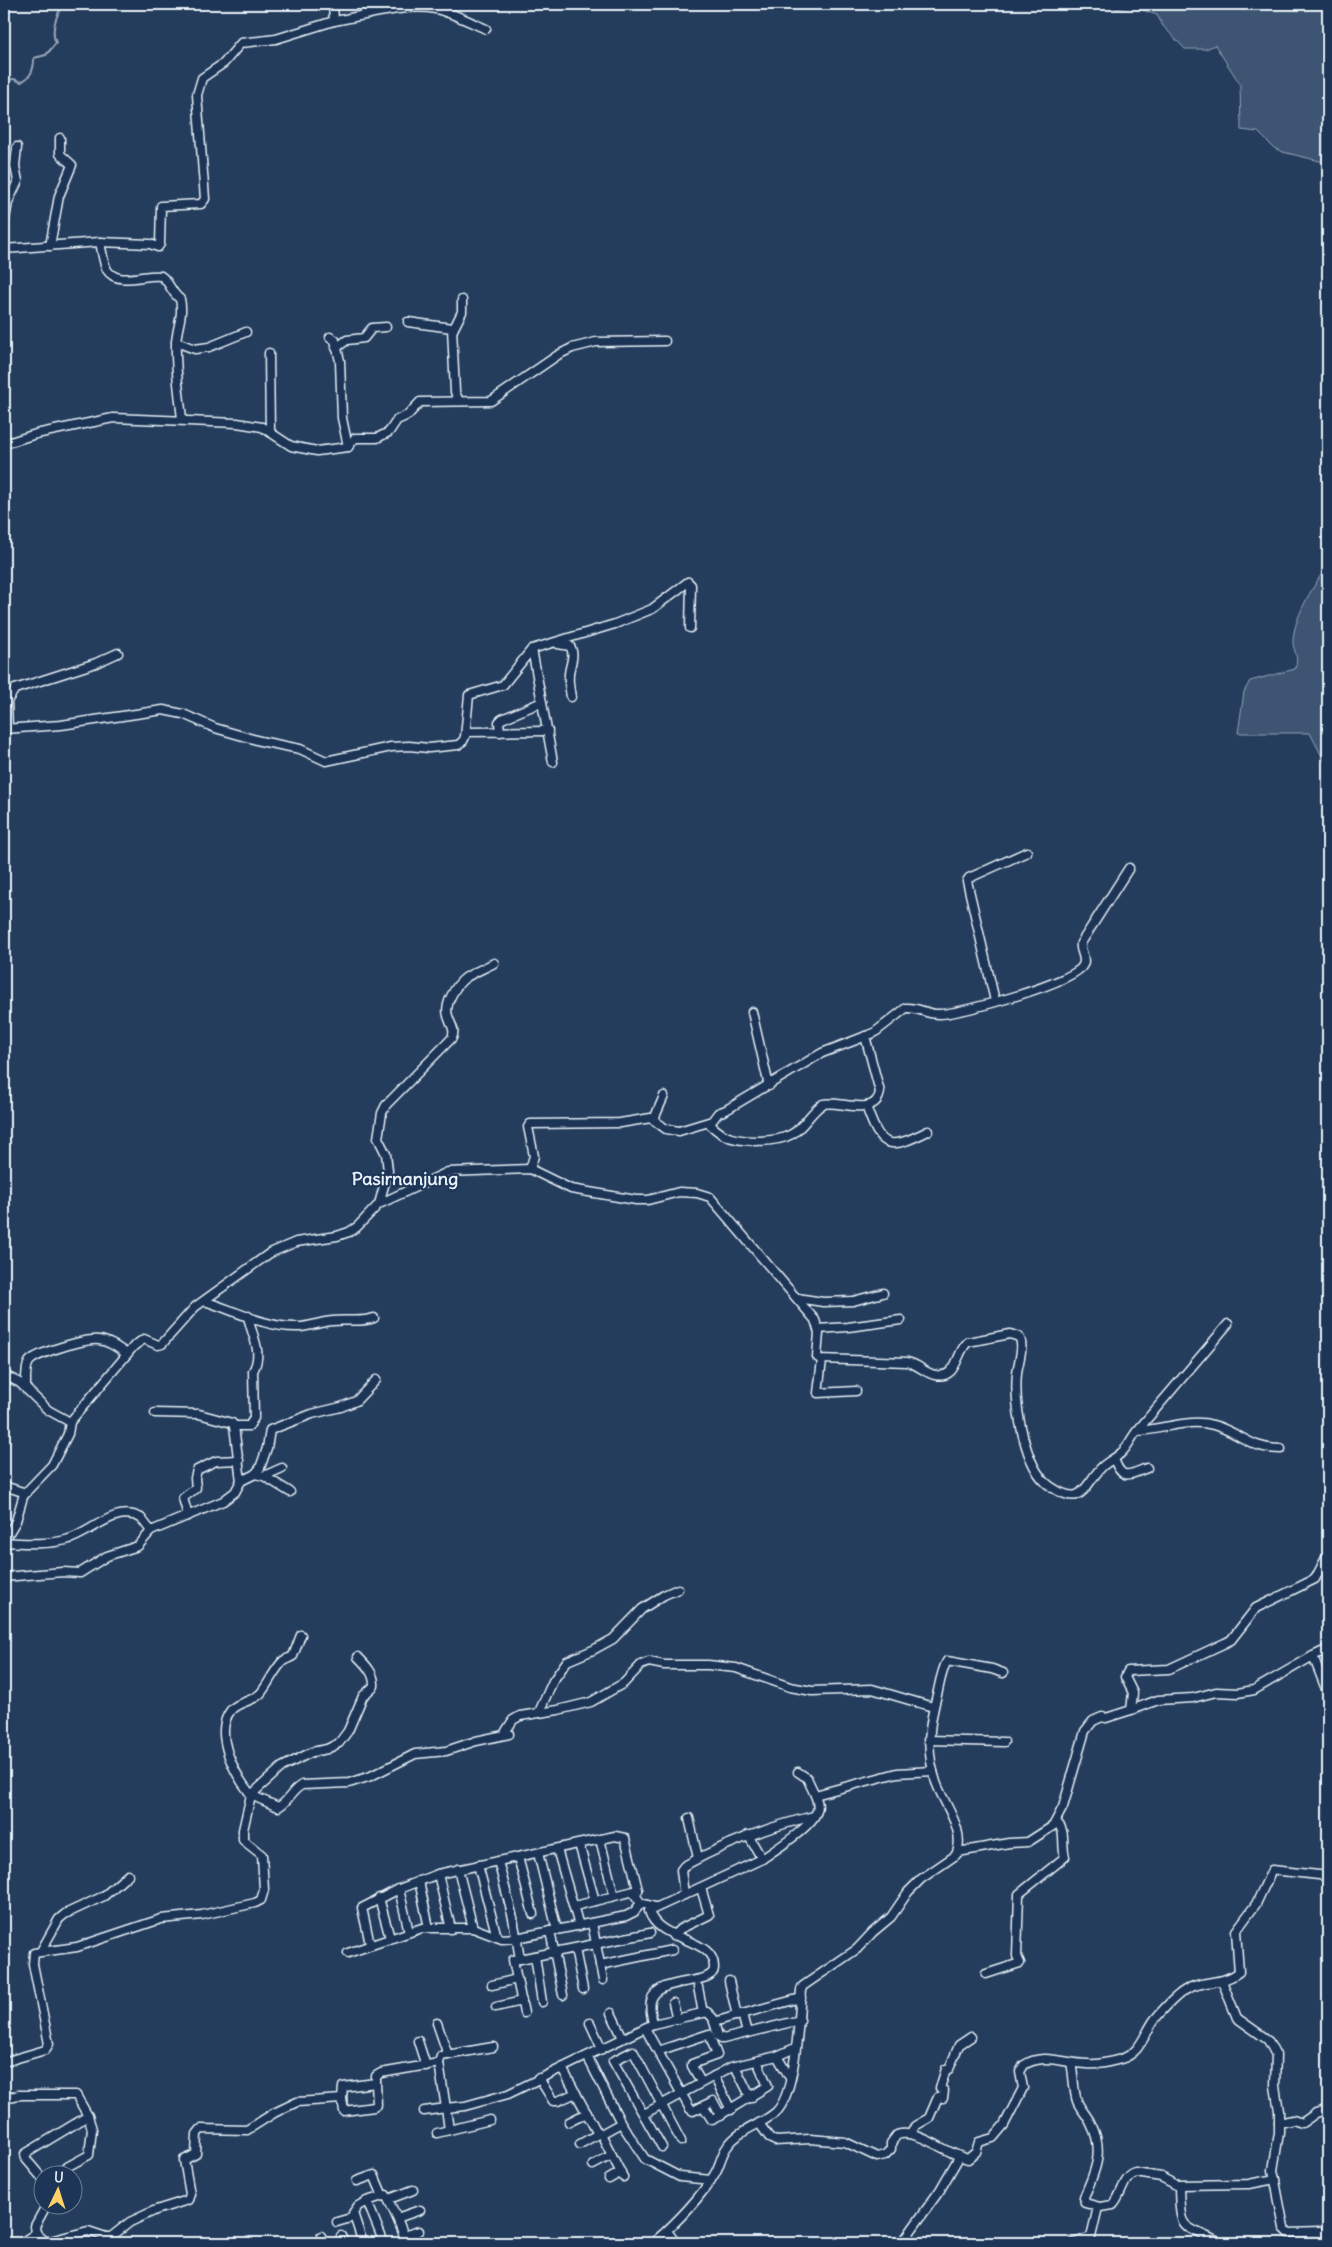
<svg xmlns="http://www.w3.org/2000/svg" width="1332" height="2247" font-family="Delius,sans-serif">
	<rect width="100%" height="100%" fill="#253d5d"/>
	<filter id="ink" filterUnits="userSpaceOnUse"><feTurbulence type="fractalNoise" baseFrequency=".02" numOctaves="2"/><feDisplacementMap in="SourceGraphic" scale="10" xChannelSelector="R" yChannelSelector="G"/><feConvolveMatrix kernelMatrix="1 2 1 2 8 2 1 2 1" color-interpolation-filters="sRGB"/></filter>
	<g filter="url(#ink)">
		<g fill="#3e5472" stroke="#93a2b5">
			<path d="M 1105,4 L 1328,4 L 1328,163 L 1283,152 L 1274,148 L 1258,132 L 1241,130 L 1240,84 L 1215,45 L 1206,49 L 1185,49 L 1163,26 L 1157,15 L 1131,6 L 1117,9 Z"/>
			<path d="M 1328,564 L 1328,768 L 1310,733 L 1238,733 L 1244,692 L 1250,681 L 1295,669 C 1300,656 1292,650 1293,639 C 1296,612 1314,586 1328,564 Z"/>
		</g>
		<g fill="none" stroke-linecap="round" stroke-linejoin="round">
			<path stroke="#99a8ba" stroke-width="2" d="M 4,86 L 6,80 L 14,79 L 21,82 C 31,77 34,70 34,58 L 46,55 L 56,43 C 50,30 56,16 63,4"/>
			<g stroke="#e8f1f8" stroke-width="11">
				<g id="minor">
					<path d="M 334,21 C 363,16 408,3 436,9 C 453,13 470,22 486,29"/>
					<path d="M 4,225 L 8,202 L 18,181 L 15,166 L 17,147"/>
					<path d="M 100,242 C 102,251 103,262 107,270 C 118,287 146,273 161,276 C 170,282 171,293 180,299 C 184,316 176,329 176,345 C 175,370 180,396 182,420"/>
					<path d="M 50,246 L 59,196 L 72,165 L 60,154 L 60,138"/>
					<path d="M 4,249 L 100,242 L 150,244 L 158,247 L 160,244 L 161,206 L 201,204 L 205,199 L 197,95 L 202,78 L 224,63 L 241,43 L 276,39 L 334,21 L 333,4"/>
					<path d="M 408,322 L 452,328 L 455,392 L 459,401"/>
					<path d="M 453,330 L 462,312 L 462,300"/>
					<path d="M 330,337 L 335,340 L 340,361 L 342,418 L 348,447"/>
					<path d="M 176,342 L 195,349 L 209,347 L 246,332"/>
					<path d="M 336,348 L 347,340 L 364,338 L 372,328 L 386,327"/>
					<path d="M 269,353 L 270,432"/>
					<path d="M 4,444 L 36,434 L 113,418 L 237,423 L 262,427 L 291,446 L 301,448 L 317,451 L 348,447 L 355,438 L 377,438 L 389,432 L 397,420 L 408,415 L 420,402 L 491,401 L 558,355 L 572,348 L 596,342 L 665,341"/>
					<path d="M 558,644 L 570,646 C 576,656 569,666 569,675 C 568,682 570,690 571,697"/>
					<path d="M 532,649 L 553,762"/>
					<path d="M 4,729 L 61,725 L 163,710 L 183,714 L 215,728 L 260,741 L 300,749 L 326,761 L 391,747 L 409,746 L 429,748 L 458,745 L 463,741 L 465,737 L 469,695 L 503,685 L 532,649 L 615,624 L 652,609 L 688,582 L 691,585 L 690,628"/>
					<path d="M 8,729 L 7,701 L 15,689 L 96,663 L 118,653"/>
					<path d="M 466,732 L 548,731"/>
					<path d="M 500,732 L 499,722 L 502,719 L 542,702"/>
					<path d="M 995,1001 L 967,881 L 969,878 L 1027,852"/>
					<path d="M 752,1012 L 769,1086"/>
					<path d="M 866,1106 C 881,1149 888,1151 928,1131"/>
					<path d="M 654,1119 L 664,1096"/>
					<path d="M 708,1123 C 713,1127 718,1132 724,1135 C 739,1143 777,1143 792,1134 C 804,1127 811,1111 823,1104 C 839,1100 876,1118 880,1092 L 865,1036"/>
					<path d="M 530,1169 L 534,1156 L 528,1127 L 530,1124 L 620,1123 L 651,1118 L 666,1129 L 679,1131 L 712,1121 L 718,1113 L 726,1110 L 822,1053 L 874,1033 L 906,1008 C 918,1007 928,1015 940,1014 C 960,1014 1076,982 1083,965 C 1087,957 1079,951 1081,943 L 1129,868"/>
					<path d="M 379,1204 L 388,1171 L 386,1154 L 378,1138 L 382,1113 L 386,1105 L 452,1038 C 456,1029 450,1024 448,1016 C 444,1004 456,985 465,978 C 474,972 485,968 494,963"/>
					<path d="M 797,1298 L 823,1302 L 853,1301 L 883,1293"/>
					<path d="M 204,1301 C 234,1310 266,1328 298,1327 C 309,1327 320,1322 332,1321 C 347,1319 360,1323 374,1318"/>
					<path d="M 818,1329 L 848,1327 L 901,1320"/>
					<path d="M 822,1360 L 818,1393 L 856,1391"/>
					<path d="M 4,1375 L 20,1383 L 48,1410 L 70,1422"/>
					<path d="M 26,1389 C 26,1381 25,1368 29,1362 C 35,1353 88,1338 99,1340 C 109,1341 118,1348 127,1354"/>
					<path d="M 155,1413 L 199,1414 L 232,1423 L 234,1426 L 241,1481"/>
					<path d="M 234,1426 L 249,1426 L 254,1418 L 253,1371 C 264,1351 251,1335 248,1316"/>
					<path d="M 1137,1431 L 1228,1324"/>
					<path d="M 1114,1459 C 1122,1481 1128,1475 1147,1468"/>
					<path d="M 255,1474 L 264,1476 L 290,1492"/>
					<path d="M 264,1476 L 282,1468"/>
					<path d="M 4,1486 L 26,1493"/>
					<path d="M 188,1516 L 183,1498 L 196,1488 L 195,1478 L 197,1470 L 216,1461 L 239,1460"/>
					<path d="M 4,1541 L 16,1521 L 23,1497 L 28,1490 L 52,1465 L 68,1434 L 70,1422 L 134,1346 L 144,1339 L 158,1345 L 162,1344 L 195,1307 L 270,1253 L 296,1242 L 337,1236 L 349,1232 L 357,1227 L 379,1204 L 448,1172 L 530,1169 L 571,1189 L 636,1200 L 648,1200 L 679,1192 L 697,1193 L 710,1197 L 815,1320 L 819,1333 L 817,1357 L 820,1359 L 907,1362 C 918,1364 925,1373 935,1375 C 958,1380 956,1351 968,1342 L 1010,1334 L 1019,1337 C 1025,1345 1018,1363 1017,1373 C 1014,1404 1024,1468 1050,1486 C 1082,1508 1083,1488 1100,1469 C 1106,1462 1115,1459 1121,1453 C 1128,1447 1131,1438 1137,1431 C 1162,1430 1188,1418 1213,1425 C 1240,1432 1249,1449 1281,1449"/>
					<path d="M 4,1542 C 24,1543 46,1545 66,1540 C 91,1534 114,1504 141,1518 L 151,1531"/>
					<path d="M 4,1577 L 63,1572 L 80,1573 L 107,1556 L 138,1546 L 151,1531 L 223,1501 L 235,1492 L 241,1481 L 255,1474 L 260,1468 L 267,1448 L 270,1430 L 312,1414 L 341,1407 L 356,1401 L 376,1380"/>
					<path d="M 301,1635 L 293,1656 C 290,1658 286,1659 283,1661 C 274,1670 269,1683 261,1693 C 253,1702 239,1701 231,1710 C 212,1734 236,1776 251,1795 L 282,1767 L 312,1752 L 327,1749 L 339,1743 L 348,1731 L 363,1696 L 374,1686 C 375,1674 366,1665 358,1657"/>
					<path d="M 1313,1656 L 1328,1694"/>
					<path d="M 1131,1710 L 1158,1700 L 1193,1698 L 1216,1692 L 1238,1693 L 1254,1690 L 1313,1656 L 1328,1649"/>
					<path d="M 539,1712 L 553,1681 L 567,1661 L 593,1650 L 613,1639 L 642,1609 L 664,1595 L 678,1589"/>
					<path d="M 928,1740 L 1004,1742"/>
					<path d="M 798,1772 L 807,1778 L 815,1795 L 897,1773 L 933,1771"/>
					<path d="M 689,1818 L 698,1858"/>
					<path d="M 748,1835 L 762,1859"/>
					<path d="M 600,1839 L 614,1896"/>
					<path d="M 579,1844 L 595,1901"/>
					<path d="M 557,1849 L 579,1926"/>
					<path d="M 958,1852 L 1009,1843 L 1028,1842 L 1053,1826 L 1063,1807 L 1085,1731 L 1093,1721 L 1102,1717 L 1106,1718 L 1131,1710 L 1133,1693 L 1125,1677 L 1128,1671 L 1169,1669 L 1225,1643 L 1231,1640 L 1256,1608 L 1315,1579 L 1328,1554"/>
					<path d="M 538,1853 L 557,1930"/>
					<path d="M 518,1857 L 533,1914"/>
					<path d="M 498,1861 L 513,1918 L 520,1959 L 513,1960 L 524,2013"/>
					<path d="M 478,1865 L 497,1937"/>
					<path d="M 458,1869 L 473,1928"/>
					<path d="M 438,1874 L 451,1929"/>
					<path d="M 419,1881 L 429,1928"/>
					<path d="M 399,1889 L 409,1932"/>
					<path d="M 684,1895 L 681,1870 L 684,1866 C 725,1843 768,1827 814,1816"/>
					<path d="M 379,1898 L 390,1938"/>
					<path d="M 575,1906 L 638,1890"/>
					<path d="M 592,1923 L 603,1980"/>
					<path d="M 550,1931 L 563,1995"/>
					<path d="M 673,1936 L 680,1929 L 709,1915 L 701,1888"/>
					<path d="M 370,1944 L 362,1908 L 399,1889 L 438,1874 L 615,1836 L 625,1838 L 638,1890 L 635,1895 L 641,1903 L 655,1907"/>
					<path d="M 575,1949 L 583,1989"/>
					<path d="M 41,1951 L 59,1919 L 65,1914 L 104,1896 L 128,1875"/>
					<path d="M 348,1953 L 422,1928 L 473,1928 L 502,1939 L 516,1938 L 626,1916 L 634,1912 L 641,1903"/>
					<path d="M 535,1956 L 542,2002"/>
					<path d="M 520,1959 L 650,1933"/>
					<path d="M 600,1965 L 672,1950"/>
					<path d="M 986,1974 L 1020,1963 L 1017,1956 L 1019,1894 L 1065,1857 C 1061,1845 1067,1830 1056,1822"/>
					<path d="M 729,1981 L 737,2016"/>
					<path d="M 1222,1981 L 1237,2018 L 1268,2040 L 1276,2055 L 1275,2086 L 1279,2111 L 1279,2133 L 1273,2170 L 1284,2228 L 1289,2233 L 1320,2232 L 1328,2238"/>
					<path d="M 492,1985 L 517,1979"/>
					<path d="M 698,1987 L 703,2013"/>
					<path d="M 673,2003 L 677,2019"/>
					<path d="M 496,2007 L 522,2001"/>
					<path d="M 611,2013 L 623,2038"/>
					<path d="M 742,2014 L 801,1998"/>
					<path d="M 714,2022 L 742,2014 L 747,2033"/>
					<path d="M 437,2023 L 448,2055"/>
					<path d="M 590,2023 L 602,2049"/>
					<path d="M 653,2024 C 652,2017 649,2009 651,2001 C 657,1975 714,1987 714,1968 C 715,1936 658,1943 649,1911 L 762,1859 C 776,1849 812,1827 817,1811 C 819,1805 817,1800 815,1795"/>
					<path d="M 645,2028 L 690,2109 L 693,2111 L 703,2106 L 712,2120 L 768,2086 L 757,2061"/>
					<path d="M 418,2041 L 426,2066"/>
					<path d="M 658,2051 L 709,2034 L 717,2055 L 692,2064 L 692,2066 L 701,2082"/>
					<path d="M 777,2056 L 795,2048"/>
					<path d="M 4,2062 L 45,2050 L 49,2044 L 33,1964 L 34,1953 L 77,1947 L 161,1919 L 202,1915 L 255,1903 L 261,1900 L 264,1890 L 262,1855 L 243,1840 L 243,1830 L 251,1795 L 278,1807 C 289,1802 291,1790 302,1785 L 349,1783 L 371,1776 L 415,1754 L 446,1751 L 476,1741 L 509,1734 L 506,1731 L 513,1720 L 520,1716 L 558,1710 L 591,1702 L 624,1683 L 641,1665 L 649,1662 L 664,1665 L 708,1665 L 736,1668 L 790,1687 L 812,1691 L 872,1689 L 933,1707"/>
					<path d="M 439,2063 L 441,2056 L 493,2047"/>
					<path d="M 1071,2063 C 1074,2075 1073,2089 1077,2101 C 1080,2109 1088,2116 1091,2124 C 1105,2151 1095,2172 1084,2197 L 1085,2203 L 1100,2207 L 1113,2205 C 1122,2196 1123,2176 1136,2173 L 1161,2177 L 1176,2185 L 1249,2184 L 1275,2179"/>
					<path d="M 735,2066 L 751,2098"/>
					<path d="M 562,2068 L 598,2134 L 601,2134 L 621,2123 L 587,2056"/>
					<path d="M 714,2076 L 731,2110"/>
					<path d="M 539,2078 L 553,2101 L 558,2101 L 576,2093"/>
					<path d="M 4,2099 L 18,2095 L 76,2095 L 88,2116 L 25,2154 L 26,2159 L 42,2178"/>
					<path d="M 342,2099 L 344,2111 L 374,2107 L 377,2105 L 376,2083"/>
					<path d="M 703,2106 L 713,2101 L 721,2116"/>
					<path d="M 424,2111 L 446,2108 L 449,2130"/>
					<path d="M 644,2114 L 731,2067 L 777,2056 L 790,2078"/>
					<path d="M 569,2122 L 587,2113"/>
					<path d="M 621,2123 L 645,2159 L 680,2177 L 711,2180"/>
					<path d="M 759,2123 L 769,2137 L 775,2141 L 810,2139 L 845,2142 L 877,2157 L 885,2155 L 891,2149 L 891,2143 L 897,2135 C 918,2128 946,2154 968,2159 L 976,2152 L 979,2142 L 993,2138 L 1004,2125 L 1023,2088 L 1020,2072 L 1024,2065 C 1044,2052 1065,2064 1087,2064 C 1099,2065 1110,2062 1121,2059 C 1141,2053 1144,2034 1155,2019 C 1161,2012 1169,2003 1176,1997 C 1199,1976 1219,1988 1239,1972 L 1236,1931 L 1256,1904 L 1272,1870 L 1328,1876"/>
					<path d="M 1279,2123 L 1293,2120 L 1302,2123 L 1316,2113 L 1328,2109"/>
					<path d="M 437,2133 L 490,2120"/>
					<path d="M 601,2134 L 623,2177"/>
					<path d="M 911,2134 L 915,2126 L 929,2118 L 938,2097 L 943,2098 L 944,2091 L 940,2088 L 946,2069 L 949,2069 L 959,2045 L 971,2037"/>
					<path d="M 580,2144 L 598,2134"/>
					<path d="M 662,2147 L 613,2061 L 633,2051 L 681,2141"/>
					<path d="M 593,2165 L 612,2155"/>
					<path d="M 59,2174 L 63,2169 L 89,2155 L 92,2129 L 88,2116"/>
					<path d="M 609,2179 L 621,2172"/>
					<path d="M 357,2181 L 374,2175 L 383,2196"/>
					<path d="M 1179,2185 C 1180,2233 1181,2223 1220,2243"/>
					<path d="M 389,2199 L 413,2190"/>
					<path d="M 367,2201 L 386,2195 L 397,2218 L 420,2210"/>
					<path d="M 397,2218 L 407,2243"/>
					<path d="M 337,2222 L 354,2217"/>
					<path d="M 667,2231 L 676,2243"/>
					<path d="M 36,2233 L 35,2226 L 47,2204"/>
					<path d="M 321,2236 L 324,2243"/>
					<path d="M 341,2236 L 344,2243"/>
					<path d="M 404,2236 L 419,2231"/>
					<path d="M 21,2243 L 36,2233 L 45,2241 L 50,2241 L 88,2231 L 106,2237"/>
					<path d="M 109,2243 L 106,2237 L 111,2237 L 130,2222 L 156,2210 L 188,2200 L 190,2194 L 184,2160 L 196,2154 L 197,2134 L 201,2129 L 247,2130 L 274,2113 L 297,2102 L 342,2099 L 343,2087 L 376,2083 L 376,2076 L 381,2073 L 439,2063 L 446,2108 L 465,2106 L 508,2094 L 653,2024 L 707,2012 L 713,2018 L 718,2036 L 723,2039 L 800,2020"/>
					<path d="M 363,2243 L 353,2213 L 358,2206 L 367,2201 L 384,2243"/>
					<path d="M 653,2243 C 676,2223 698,2201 714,2175 C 720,2166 721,2155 727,2147 C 739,2129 760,2126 776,2112 C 796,2093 799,2018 801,1990 L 803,1986 L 857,1949 L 873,1932 L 891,1917 L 908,1892 L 921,1879 L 956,1855 C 967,1831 943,1803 936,1782 C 925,1748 929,1724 938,1691 C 940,1681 942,1670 947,1661 L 992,1669 L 1003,1673"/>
					<path d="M 902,2243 L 940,2190 L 959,2157"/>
					<path d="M 1074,2243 L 1091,2237 L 1098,2207"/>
				</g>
			</g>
			<use href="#minor" stroke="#1d3557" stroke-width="8"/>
		</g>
	</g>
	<g text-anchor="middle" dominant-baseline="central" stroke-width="4.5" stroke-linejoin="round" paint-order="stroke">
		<g font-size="18" font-weight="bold" fill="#e8f1f8" stroke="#1d3557">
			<text x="405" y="1178">Pasirnanjung</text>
		</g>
	</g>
	<rect width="1332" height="2247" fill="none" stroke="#1d3557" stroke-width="20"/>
	<rect x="10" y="10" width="1312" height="2227" fill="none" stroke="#e8f1f8" stroke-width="2" filter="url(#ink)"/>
	<g transform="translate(58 2190) rotate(4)"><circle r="24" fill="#1d3557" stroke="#6e8097"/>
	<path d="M0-4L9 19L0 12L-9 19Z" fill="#ffd166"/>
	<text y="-8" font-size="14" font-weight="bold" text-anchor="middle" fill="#e8f1f8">U</text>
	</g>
</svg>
